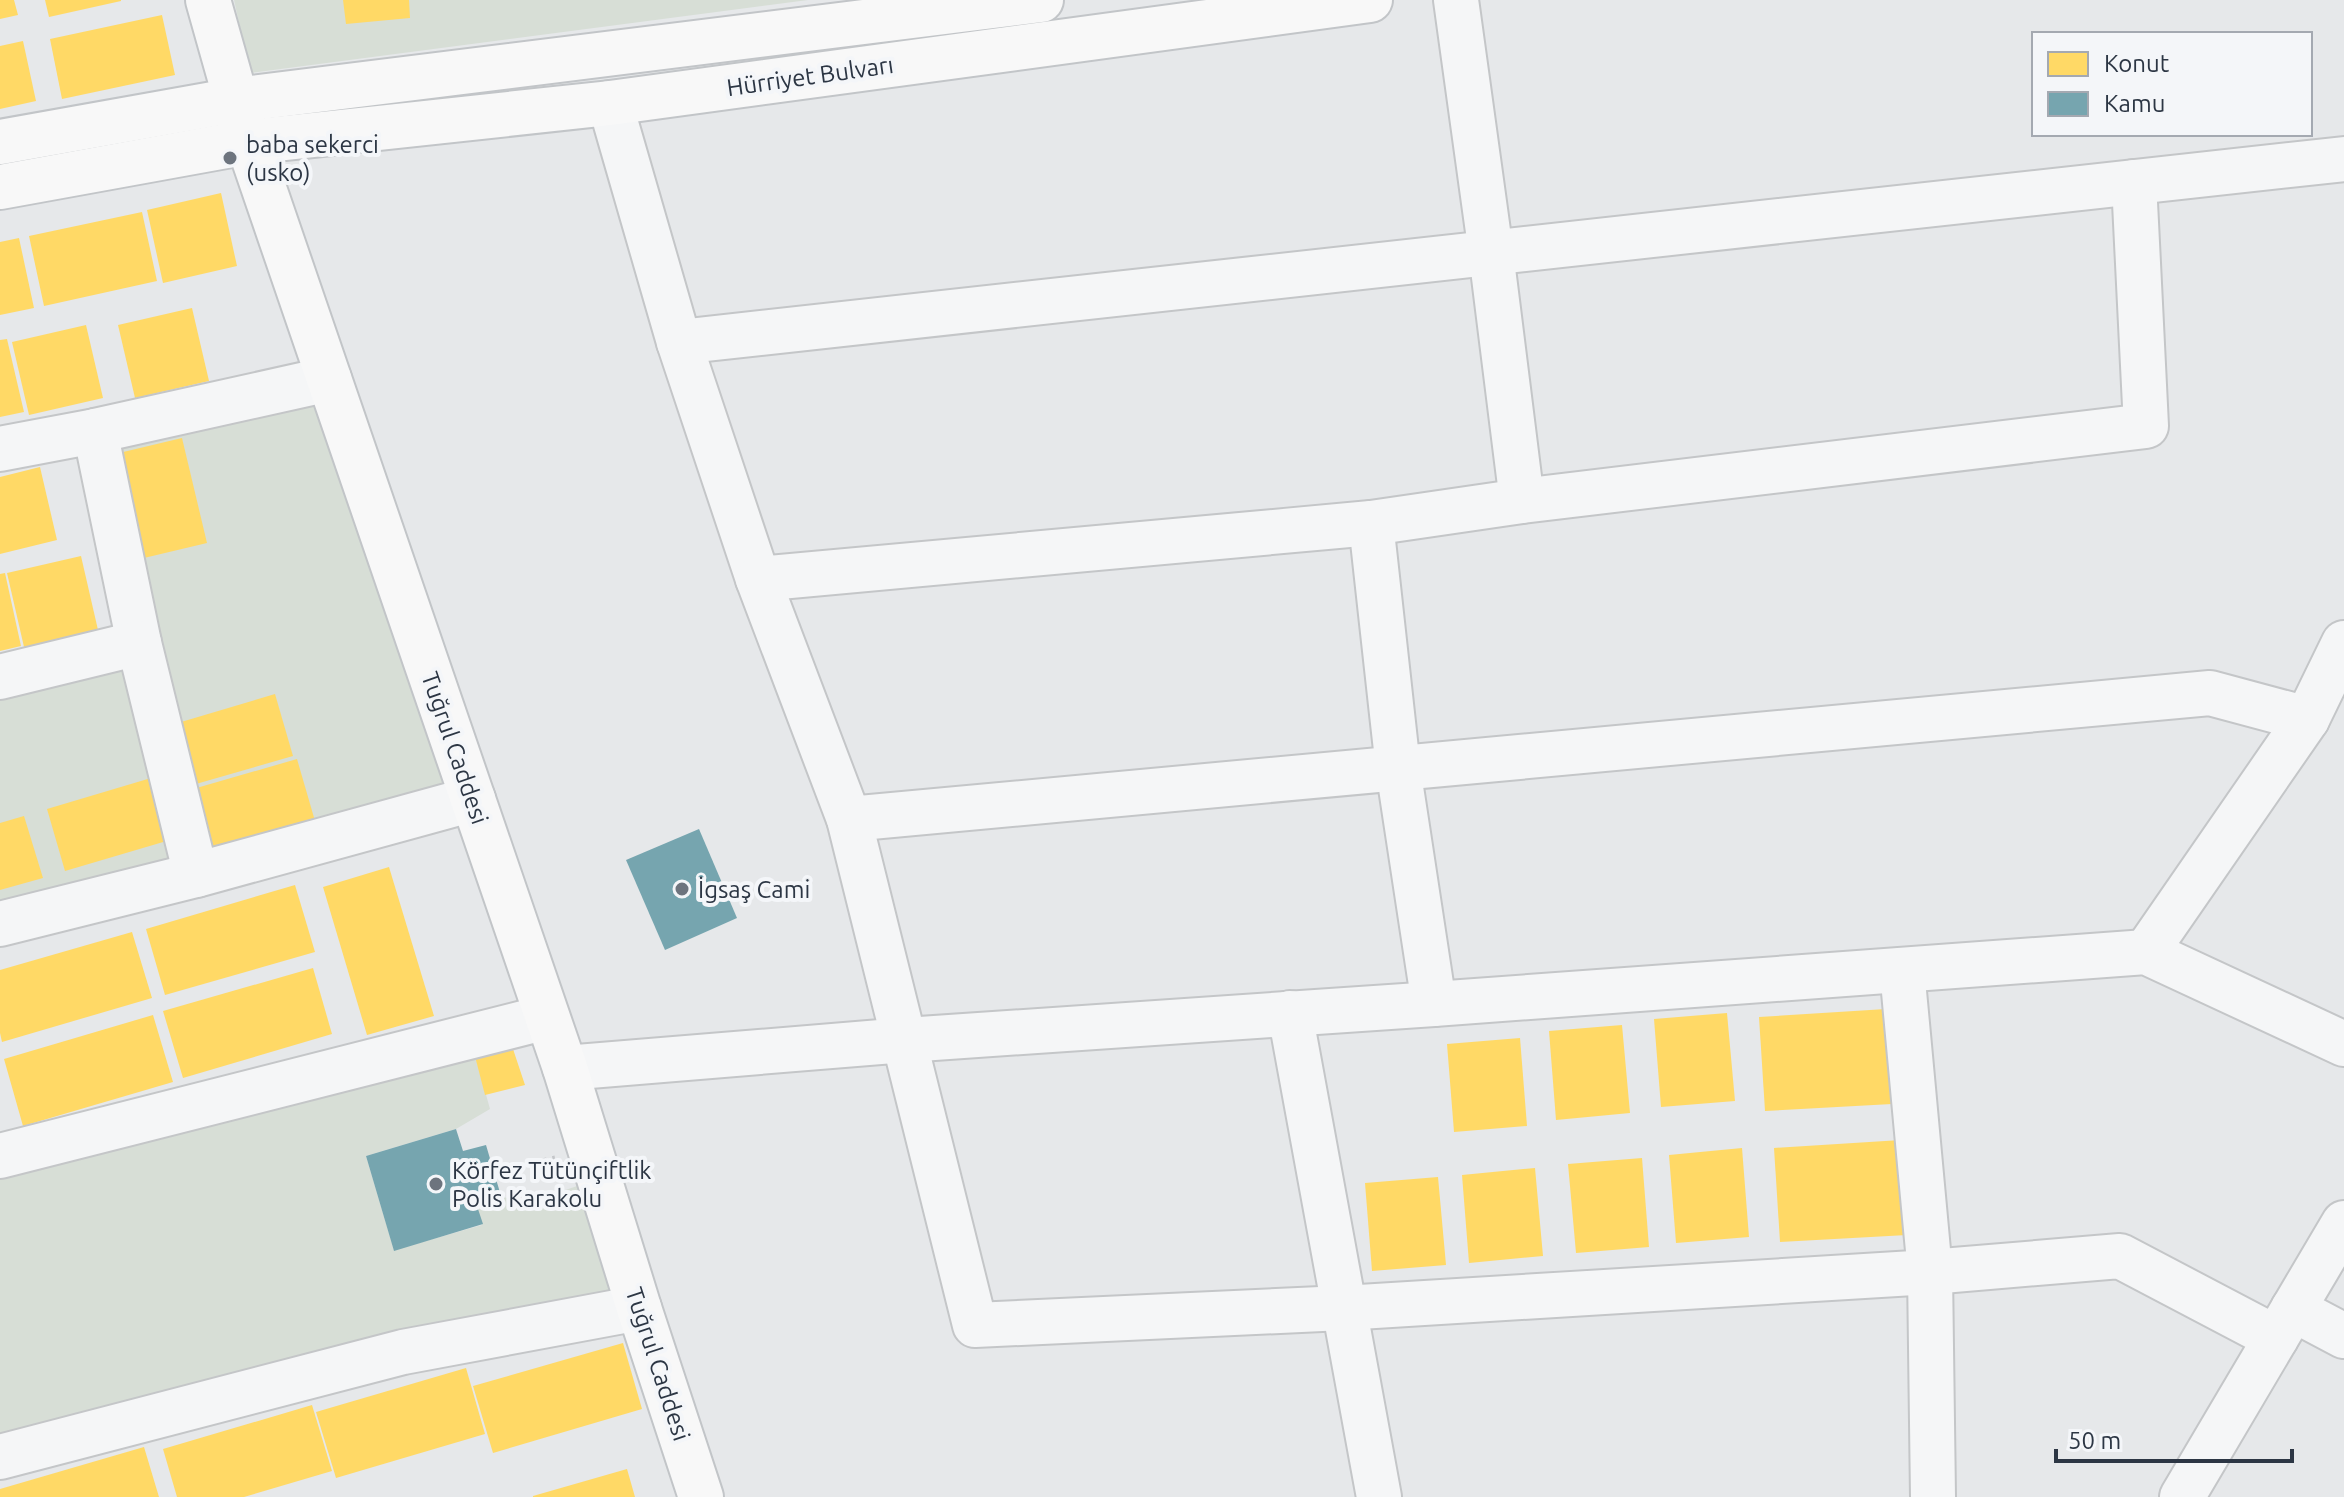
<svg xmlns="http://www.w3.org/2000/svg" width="2344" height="1497" font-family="Ubuntu,sans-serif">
	<rect width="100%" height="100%" fill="#e6e8ea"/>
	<g fill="#d7ded6">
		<path d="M 234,0 L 808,0 L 250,73 Z"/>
		<path d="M 329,379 L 473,799 L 0,924 L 0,677 L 139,642 L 95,431 Z"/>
		<path d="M 470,1037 L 490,1109 L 456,1129 L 366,1156 L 394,1250 L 482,1225 L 476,1203 L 501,1196 L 525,1204 L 580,1185 L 617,1312 L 0,1457 L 0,1156 Z"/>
	</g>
	<g fill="#ffd966">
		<path d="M 0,0 L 14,0 L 18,15 L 0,19 Z"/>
		<path d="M 45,0 L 121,0 L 121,1 L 49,17 Z"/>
		<path d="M 343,0 L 409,0 L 410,18 L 346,24 Z"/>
		<path d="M 162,15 L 175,75 L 62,99 L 50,39 Z"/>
		<path d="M 23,41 L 36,101 L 0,109 L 0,46 Z"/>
		<path d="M 221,193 L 237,266 L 163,283 L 147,210 Z"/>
		<path d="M 142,212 L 157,281 L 44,306 L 29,236 Z"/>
		<path d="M 19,238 L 34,308 L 0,315 L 0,242 Z"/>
		<path d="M 192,308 L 209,381 L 135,398 L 118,325 Z"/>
		<path d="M 86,325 L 103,398 L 29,415 L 12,342 Z"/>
		<path d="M 7,339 L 24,412 L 0,417 L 0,340 Z"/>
		<path d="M 182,438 L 207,543 L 144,558 L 119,453 Z"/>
		<path d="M 40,467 L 57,540 L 0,554 L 0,477 Z"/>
		<path d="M 81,556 L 98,630 L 24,647 L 7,573 Z"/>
		<path d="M 5,573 L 21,646 L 0,651 L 0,574 Z"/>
		<path d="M 275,694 L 293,756 L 189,786 L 171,725 Z"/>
		<path d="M 297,759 L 315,821 L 211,851 L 193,789 Z"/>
		<path d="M 151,778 L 170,840 L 65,871 L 47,809 Z"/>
		<path d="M 24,816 L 43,878 L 0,890 L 0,823 Z"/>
		<path d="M 389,867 L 434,1016 L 367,1035 L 323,887 Z"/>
		<path d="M 295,885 L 315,952 L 165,995 L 146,929 Z"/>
		<path d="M 132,932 L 152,998 L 2,1042 L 0,1033 L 0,970 Z"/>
		<path d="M 313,968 L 332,1034 L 183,1078 L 163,1011 Z"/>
		<path d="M 1886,1009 L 1892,1104 L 1765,1111 L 1759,1017 Z"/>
		<path d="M 1727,1013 L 1735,1101 L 1661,1107 L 1654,1019 Z"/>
		<path d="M 153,1015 L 173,1082 L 23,1126 L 4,1059 Z"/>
		<path d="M 1622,1025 L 1630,1113 L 1556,1120 L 1549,1031 Z"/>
		<path d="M 506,1028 L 525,1085 L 485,1095 L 470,1037 Z"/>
		<path d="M 1520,1038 L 1527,1126 L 1454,1132 L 1447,1044 Z"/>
		<path d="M 1901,1140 L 1907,1235 L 1780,1242 L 1774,1148 Z"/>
		<path d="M 1742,1148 L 1749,1237 L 1676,1243 L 1669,1155 Z"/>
		<path d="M 1642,1158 L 1649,1247 L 1576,1253 L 1568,1164 Z"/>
		<path d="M 1535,1168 L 1543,1256 L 1469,1263 L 1462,1175 Z"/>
		<path d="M 1438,1177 L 1446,1265 L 1372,1271 L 1365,1183 Z"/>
		<path d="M 623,1343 L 642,1409 L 493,1453 L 473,1386 Z"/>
		<path d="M 466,1368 L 485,1434 L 336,1478 L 316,1412 Z"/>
		<path d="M 312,1405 L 332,1471 L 244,1497 L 177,1497 L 163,1449 Z"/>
		<path d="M 144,1447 L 159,1497 L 0,1497 L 0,1489 Z"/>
		<path d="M 627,1469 L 635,1497 L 533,1497 L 533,1496 Z"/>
	</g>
	<g fill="#76a5af">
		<path d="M 699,829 L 737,918 L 665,950 L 626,860 Z"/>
		<path d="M 456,1129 L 463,1151 L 486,1145 L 501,1196 L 476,1203 L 483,1224 L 394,1251 L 366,1156 Z"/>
	</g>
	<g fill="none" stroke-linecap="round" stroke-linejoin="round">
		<g stroke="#c4c6c8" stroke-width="48">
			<g id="minor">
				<path d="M 1456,0 L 1491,253 L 1522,501"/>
				<path d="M 610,103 L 679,342 L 758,579 L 849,819 L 975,1325 L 1343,1308 L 1930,1272 L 2120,1256 L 2276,1338"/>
				<path d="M 679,342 L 2344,159"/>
				<path d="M 95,431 L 139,643 L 196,875"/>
				<path d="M 0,449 L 95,431 L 329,379"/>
				<path d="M 1371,523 L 1398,768 L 1434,1004"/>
				<path d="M 758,579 L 1371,523 L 1522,501 L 2146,426 L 2134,182"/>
				<path d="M 0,677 L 139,643"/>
				<path d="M 849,819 L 2210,693 L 2307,719"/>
				<path d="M 0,924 L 196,875 L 473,799"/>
				<path d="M 2146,952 L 2307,719 L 2344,643"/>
				<path d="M 1902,970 L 1930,1272 L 1933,1497"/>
				<path d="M 1290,1013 L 1379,1497"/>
				<path d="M 565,1068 L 905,1040 L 1434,1004 L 2146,952 L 2344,1044"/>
				<path d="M 0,1156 L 547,1017"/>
				<path d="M 2293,1309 L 2344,1336"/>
				<path d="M 0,1457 L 403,1352 L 639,1308"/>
				<path d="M 2182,1497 L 2344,1223"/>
			</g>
		</g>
		<g stroke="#c2c5c8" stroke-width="48">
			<g id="major">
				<path d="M 208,0 L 248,142 L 565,1068 L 639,1308 L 701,1497"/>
				<path d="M 0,142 L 236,100 L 1041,0"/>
				<path d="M 0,187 L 248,142 L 610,103 L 1370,0"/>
			</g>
		</g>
		<path stroke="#c4c6c9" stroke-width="5" stroke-dasharray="6 6" stroke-linecap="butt" d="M 494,1172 L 555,1158"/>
		<use href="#minor" stroke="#f5f6f7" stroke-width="44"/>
		<use href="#major" stroke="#f8f8f8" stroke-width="44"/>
	</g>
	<g fill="#6d747e" stroke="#f4f6f9" stroke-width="3">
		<circle cx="230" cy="158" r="8"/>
		<circle cx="682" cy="889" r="8"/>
		<circle cx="436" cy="1184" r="8"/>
	</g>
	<g text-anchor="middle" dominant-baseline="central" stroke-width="8" stroke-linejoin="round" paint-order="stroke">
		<g font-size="24" fill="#2c3644" stroke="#f4f6f9">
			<text transform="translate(810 76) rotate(-8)">Hürriyet Bulvarı</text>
			<text transform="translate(455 748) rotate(71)">Tuğrul Caddesi</text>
			<text transform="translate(658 1364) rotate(72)">Tuğrul Caddesi</text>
		</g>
		<g font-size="24" fill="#2c3644" stroke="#f4f6f9" text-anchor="start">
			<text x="246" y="144">baba sekerci<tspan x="246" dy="28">(usko)</tspan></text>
			<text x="698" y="889">İgsaş Cami</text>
			<text x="452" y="1170">Körfez Tütünçiftlik<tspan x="452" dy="28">Polis Karakolu</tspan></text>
		</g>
	</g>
	<rect x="2032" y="32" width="280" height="104" fill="#f4f6f9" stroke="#a4a9b1" stroke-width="2"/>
	<rect x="2048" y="52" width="40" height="24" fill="#ffd966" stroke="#a4a9b1" stroke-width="2"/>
	<text x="2104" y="72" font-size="24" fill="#2c3644">Konut</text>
	<rect x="2048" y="92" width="40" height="24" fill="#76a5af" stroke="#a4a9b1" stroke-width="2"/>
	<text x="2104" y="112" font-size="24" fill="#2c3644">Kamu</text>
	<path d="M2056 1449v12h236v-12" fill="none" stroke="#2c3644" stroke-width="4"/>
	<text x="2068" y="1449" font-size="24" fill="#2c3644" stroke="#f4f6f9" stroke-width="6" paint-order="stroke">50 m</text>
</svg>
